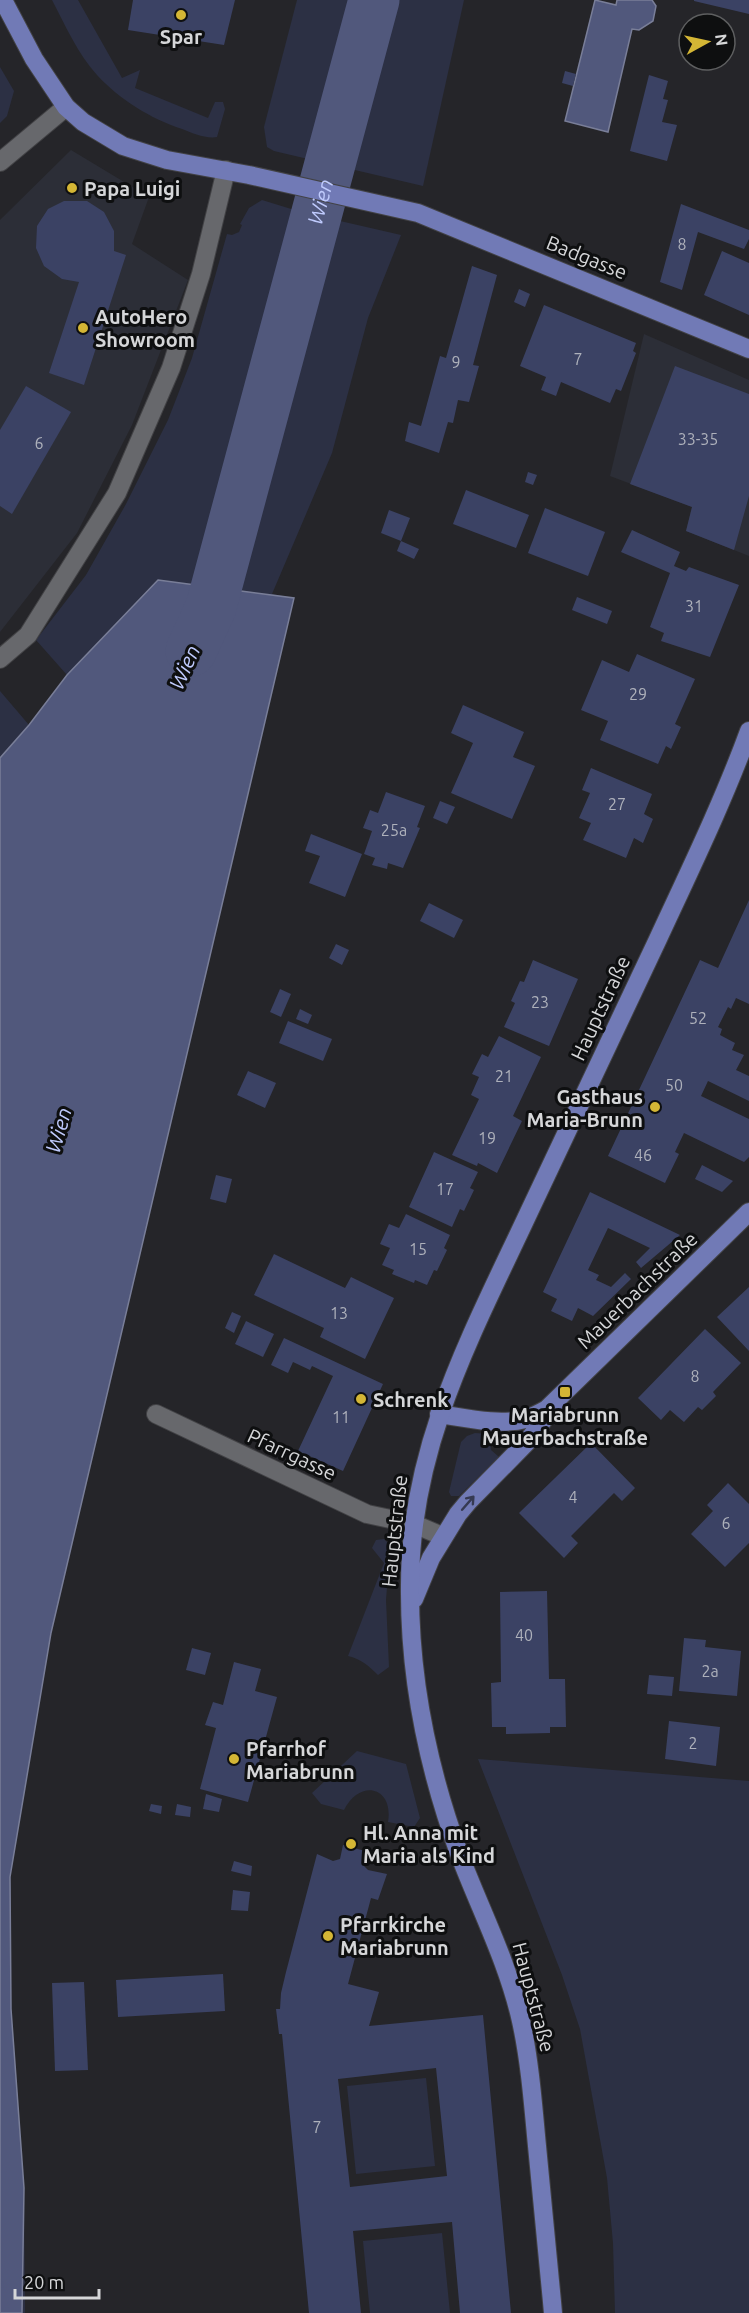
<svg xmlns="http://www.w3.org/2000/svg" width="749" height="2313" font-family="Ubuntu,sans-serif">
	<rect width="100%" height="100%" fill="#252529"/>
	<g fill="#2c2e37">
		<path d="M 71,150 L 149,197 L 132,244 L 188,280 L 132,425 L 77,533 L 0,632 L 0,220 Z"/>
		<path d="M 644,334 L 749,380 L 749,556 L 686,531 L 692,507 L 610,476 Z"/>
	</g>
	<g fill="#2c3044">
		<path d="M 52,0 L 78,0 L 122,78 L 140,70 L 135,88 L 208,118 L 215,102 L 223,102 L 225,109 L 217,137 C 206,139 192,133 182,129 C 151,119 119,99 97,75 C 78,54 65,25 52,0 Z"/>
		<path d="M 297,0 L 464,0 L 423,186 L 274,151 L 267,147 L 264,127 Z"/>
		<path d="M 0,67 L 14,91 L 7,116 L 0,123 Z"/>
		<path d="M 262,200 L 301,212 L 401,235 L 368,318 L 332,453 L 272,594 L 294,598 L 51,1633 L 10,1877 L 11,2009 L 24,2188 L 25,2313 L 0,2313 L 0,691 L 29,725 L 67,675 L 36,640 L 86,575 L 126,504 L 168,420 L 192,358 L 227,234 L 232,235 L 239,232 L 242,225 L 240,224 L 249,208 Z"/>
		<path d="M 475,1433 L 489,1434 L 491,1450 L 499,1457 L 459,1496 L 451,1496 L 449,1492 L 461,1442 L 467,1436 Z"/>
		<path d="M 384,1539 L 388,1543 L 390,1549 L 386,1600 L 389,1667 L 378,1675 C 369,1666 361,1659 348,1656 L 384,1563 L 372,1548 L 376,1540 Z"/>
		<path d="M 357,1751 L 406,1764 L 420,1818 L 414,1827 L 388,1822 C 394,1787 360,1778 344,1810 L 321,1804 L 312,1793 Z"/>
		<path d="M 478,1759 L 749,1781 L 749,2313 L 615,2313 L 613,2243 L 607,2178 L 580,2029 L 562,1975 Z"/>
		<path d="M 426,2078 L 435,2166 L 356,2174 L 347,2086 Z"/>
		<path d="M 442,2233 L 450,2313 L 370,2313 L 363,2241 Z"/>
	</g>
	<g fill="#51587c" stroke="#797e98" stroke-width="1.5">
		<path d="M 359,0 L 385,0 L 344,167 L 318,161 Z"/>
		<path d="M 595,0 L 616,5 L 617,0 L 652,0 L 656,6 L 653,21 L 639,30 L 632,29 L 608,132 L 565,121 Z"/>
		<path d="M 158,580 L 294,598 L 51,1633 L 10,1877 L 11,2009 L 24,2188 L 22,2313 L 0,2313 L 0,758 L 29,725 L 67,675 Z"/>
	</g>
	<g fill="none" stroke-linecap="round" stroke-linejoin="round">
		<path stroke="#51587c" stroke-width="51" id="s1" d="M 191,651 L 211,607 L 374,0"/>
	</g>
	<g fill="#3b4264" fill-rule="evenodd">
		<path d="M 133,0 L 235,0 L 224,45 L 128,30 Z"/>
		<path d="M 694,0 L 749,0 L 749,14 L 694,1 Z"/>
		<path d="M 565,71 L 576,74 L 573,86 L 562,83 Z"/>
		<path d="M 649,75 L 668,81 L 663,99 L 668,100 L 662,122 L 677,125 L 667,161 L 630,151 Z"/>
		<path d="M 64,201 L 87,201 L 104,212 L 114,231 L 114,251 L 126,255 L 84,385 L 49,373 L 79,282 L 62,279 L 44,266 L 36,248 L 37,226 L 48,209 Z"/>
		<path d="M 681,204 L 749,230 L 749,239 L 744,249 L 698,232 L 682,290 L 660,282 Z"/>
		<path d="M 722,251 L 749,263 L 749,315 L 704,295 Z"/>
		<path d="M 472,266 L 497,275 L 473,365 L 479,366 L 469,402 L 458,400 L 453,423 L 448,422 L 439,453 L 405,441 L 409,422 L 421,426 L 440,356 L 446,358 Z"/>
		<path d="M 519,289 L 530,294 L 525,307 L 514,302 Z"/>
		<path d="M 544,305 L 636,343 L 633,351 L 636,353 L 621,391 L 616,389 L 610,403 L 561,382 L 556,396 L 541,390 L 546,377 L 520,366 Z"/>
		<path d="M 675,366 L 749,394 L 749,496 L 734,550 L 686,531 L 692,507 L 630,484 Z"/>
		<path d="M 26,386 L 71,412 L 12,514 L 0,506 L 0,430 Z"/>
		<path d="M 528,472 L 537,475 L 533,485 L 525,482 Z"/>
		<path d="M 466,490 L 529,515 L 516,548 L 453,524 Z"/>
		<path d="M 545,508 L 605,532 L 588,576 L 528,553 Z"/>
		<path d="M 389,510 L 410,518 L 401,541 L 419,549 L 414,559 L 397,551 L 401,541 L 381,533 Z"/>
		<path d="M 632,530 L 680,552 L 674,566 L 686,571 L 689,567 L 739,585 L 710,657 L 661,641 L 664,633 L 650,627 L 670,573 L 621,552 Z"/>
		<path d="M 577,597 L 612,611 L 607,624 L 572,610 Z"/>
		<path d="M 637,654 L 695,679 L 675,724 L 681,727 L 671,749 L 666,746 L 658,764 L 600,740 L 608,721 L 581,710 L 602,660 L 629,672 Z"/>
		<path d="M 463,705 L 524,732 L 513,757 L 535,766 L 512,819 L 451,793 L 473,743 L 451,733 Z"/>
		<path d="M 591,768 L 652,794 L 644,814 L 653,819 L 643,843 L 634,838 L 626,858 L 583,840 L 591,823 L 579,818 L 590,793 L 582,790 Z"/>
		<path d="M 386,792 L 425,806 L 417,827 L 420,828 L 403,868 L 388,863 L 387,869 L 372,865 L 375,858 L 364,854 L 372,831 L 363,828 L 370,810 L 378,813 Z"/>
		<path d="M 440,801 L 455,807 L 447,824 L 433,818 Z"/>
		<path d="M 311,834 L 362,854 L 345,897 L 309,883 L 320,856 L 305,851 Z"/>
		<path d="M 749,900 L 749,1004 L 736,998 L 731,1009 L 728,1007 L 718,1027 L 722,1029 L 720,1035 L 735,1043 L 732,1050 L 744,1055 L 736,1070 L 749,1076 L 749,1101 L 708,1081 L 701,1096 L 749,1119 L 749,1157 L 744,1162 L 684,1133 L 675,1152 L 679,1154 L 665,1183 L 608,1156 L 700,960 L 718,968 Z"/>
		<path d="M 429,903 L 463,920 L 454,938 L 420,921 Z"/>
		<path d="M 336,944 L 349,950 L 342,965 L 329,958 Z"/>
		<path d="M 533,960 L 578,979 L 549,1046 L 504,1027 L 515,1003 L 511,1001 L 520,981 L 524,982 Z"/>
		<path d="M 280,989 L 291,994 L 281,1017 L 270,1012 Z"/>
		<path d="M 300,1009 L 312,1015 L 308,1024 L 296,1019 Z"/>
		<path d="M 288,1021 L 332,1039 L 323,1061 L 279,1043 Z"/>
		<path d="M 499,1036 L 541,1057 L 513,1116 L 522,1121 L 497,1173 L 478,1163 L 477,1166 L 452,1155 L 479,1099 L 471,1095 L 479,1077 L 472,1074 L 482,1054 L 488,1057 Z"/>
		<path d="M 248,1071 L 276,1083 L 265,1108 L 237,1095 Z"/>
		<path d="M 434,1152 L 478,1172 L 470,1188 L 474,1190 L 464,1211 L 460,1209 L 452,1227 L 409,1207 Z"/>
		<path d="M 702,1165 L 733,1181 L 722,1192 L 695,1179 Z"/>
		<path d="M 216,1175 L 232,1179 L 226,1203 L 210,1199 Z"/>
		<path d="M 590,1192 L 680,1235 L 641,1268 L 636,1262 L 650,1248 L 608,1228 L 588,1270 L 599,1275 L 596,1280 L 611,1287 L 625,1273 L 631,1279 L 593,1316 L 578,1308 L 572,1321 L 551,1311 L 557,1299 L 543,1292 Z"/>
		<path d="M 406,1214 L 450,1235 L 444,1248 L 447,1250 L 437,1271 L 434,1270 L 427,1285 L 415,1280 L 414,1283 L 392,1274 L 394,1270 L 382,1265 L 390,1248 L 380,1244 L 389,1224 L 399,1228 Z"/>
		<path d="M 274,1254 L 345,1288 L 351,1277 L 394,1298 L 365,1359 L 320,1337 L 324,1328 L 254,1295 Z"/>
		<path d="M 749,1287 L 749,1351 L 717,1317 Z"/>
		<path d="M 232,1312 L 241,1316 L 234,1333 L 225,1328 Z"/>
		<path d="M 246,1321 L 274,1334 L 263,1357 L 235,1344 Z"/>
		<path d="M 705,1329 L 741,1363 L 713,1392 L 716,1396 L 702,1410 L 698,1407 L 684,1422 L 670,1410 L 661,1420 L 638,1398 Z"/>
		<path d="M 284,1338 L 383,1384 L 343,1471 L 298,1451 L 333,1376 L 312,1366 L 310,1370 L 293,1362 L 288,1373 L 271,1365 Z"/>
		<path d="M 591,1443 L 635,1488 L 622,1501 L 614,1493 L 571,1536 L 578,1543 L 564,1558 L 519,1513 Z"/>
		<path d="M 728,1483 L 749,1504 L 749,1543 L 725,1567 L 691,1534 L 713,1511 L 707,1505 Z"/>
		<path d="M 547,1591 L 549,1679 L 565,1679 L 566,1727 L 550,1727 L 550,1733 L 506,1734 L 506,1727 L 492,1727 L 491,1683 L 501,1682 L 500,1592 Z"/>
		<path d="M 684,1638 L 706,1640 L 705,1647 L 741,1651 L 737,1696 L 679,1691 Z"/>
		<path d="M 192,1648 L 211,1653 L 205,1675 L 186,1670 Z"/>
		<path d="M 234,1662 L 261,1669 L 255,1691 L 277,1697 L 248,1802 L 200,1789 L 216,1728 L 205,1725 L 213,1702 L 223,1705 Z"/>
		<path d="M 649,1675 L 674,1677 L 672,1696 L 647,1694 Z"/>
		<path d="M 669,1721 L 720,1727 L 716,1766 L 665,1759 Z"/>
		<path d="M 206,1794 L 222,1799 L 219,1812 L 203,1809 Z"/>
		<path d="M 151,1804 L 162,1806 L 161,1814 L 149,1811 Z"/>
		<path d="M 177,1804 L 191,1807 L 190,1817 L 175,1815 Z"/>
		<path d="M 343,1845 L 369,1852 L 364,1866 L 368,1870 L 387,1874 L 378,1900 L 371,1898 L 348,1984 L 379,1992 L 369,2026 L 483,2015 L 511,2313 L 460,2313 L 452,2222 L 353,2231 L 361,2313 L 309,2313 L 282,2034 L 279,2034 L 276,2009 L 280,2009 L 281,1993 L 286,1972 L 317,1854 L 333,1861 L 340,1859 ZM 436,2068 L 447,2176 L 350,2187 L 338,2079 Z"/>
		<path d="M 234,1861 L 252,1866 L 251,1876 L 231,1871 Z"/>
		<path d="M 233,1890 L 250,1892 L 248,1911 L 231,1910 Z"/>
		<path d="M 223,1974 L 225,2011 L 118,2017 L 116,1980 Z"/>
		<path d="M 84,1982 L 88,2070 L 55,2071 L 52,1983 Z"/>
	</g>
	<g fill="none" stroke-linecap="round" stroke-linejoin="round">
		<g stroke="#424245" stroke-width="20">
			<g id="minor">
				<path d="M 0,162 L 66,107"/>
				<path d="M 0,659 L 28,635 L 117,493 L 171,368 L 201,274 L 226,170"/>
				<path d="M 156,1414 L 367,1514 L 414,1524 L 442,1536"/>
			</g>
		</g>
		<g stroke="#424245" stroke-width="20">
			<g id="major">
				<path d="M 3,0 L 34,59 L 66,107 L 83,122 L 123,146 L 167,160 L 249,175 L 418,213 L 749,349"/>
				<path d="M 439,1414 C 466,1418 499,1426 525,1419 C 532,1417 540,1413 547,1409 L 749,1212"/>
				<path d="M 414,1599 L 431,1558 L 458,1514 L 468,1502 L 527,1442 L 553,1407"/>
				<path d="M 553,2313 C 548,2257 542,2201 537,2146 C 533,2104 530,2062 521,2021 C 508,1963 481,1911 460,1856 C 428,1769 409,1677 410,1585 C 410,1446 472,1334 529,1212 C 572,1121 615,1030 658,939 C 690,870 723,802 749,731"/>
			</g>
		</g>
		<use href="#minor" stroke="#67686c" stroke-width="18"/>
		<use href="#major" stroke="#717ab6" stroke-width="18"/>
	</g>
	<defs><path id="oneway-shaft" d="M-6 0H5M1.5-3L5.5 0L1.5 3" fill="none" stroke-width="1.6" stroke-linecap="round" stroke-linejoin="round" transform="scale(1.5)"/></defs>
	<use stroke="#363a52" href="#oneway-shaft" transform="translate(468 1503) rotate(-49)"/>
	<g fill="#d4b635" stroke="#0e0f10" stroke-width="2">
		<circle cx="181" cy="15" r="6"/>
		<circle cx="72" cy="188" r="6"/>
		<circle cx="83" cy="328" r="6"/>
		<circle cx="655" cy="1107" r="6"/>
		<rect x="559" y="1386" width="12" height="12" rx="3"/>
		<circle cx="361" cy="1399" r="6"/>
		<circle cx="234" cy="1759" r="6"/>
		<circle cx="351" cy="1844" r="6"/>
		<circle cx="328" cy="1936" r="6"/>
	</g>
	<g text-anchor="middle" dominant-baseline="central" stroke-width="6" stroke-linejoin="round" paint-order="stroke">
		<g font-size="16" fill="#aeb1bb">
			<text x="682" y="244">8</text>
			<text x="578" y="359">7</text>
			<text x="456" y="362">9</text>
			<text x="698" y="439">33-35</text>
			<text x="39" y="443">6</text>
			<text x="694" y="606">31</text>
			<text x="638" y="694">29</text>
			<text x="617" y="804">27</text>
			<text x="394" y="830">25a</text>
			<text x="540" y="1002">23</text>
			<text x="698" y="1018">52</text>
			<text x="504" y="1076">21</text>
			<text x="674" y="1085">50</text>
			<text x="487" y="1138">19</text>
			<text x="643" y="1155">46</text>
			<text x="445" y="1189">17</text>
			<text x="418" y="1249">15</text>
			<text x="339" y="1313">13</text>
			<text x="695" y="1376">8</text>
			<text x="341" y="1417">11</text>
			<text x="573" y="1497">4</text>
			<text x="726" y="1523">6</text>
			<text x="524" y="1635">40</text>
			<text x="710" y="1671">2a</text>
			<text x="693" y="1743">2</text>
			<text x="317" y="2127">7</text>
		</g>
		<g font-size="20" font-weight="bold" fill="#d5d6d8" stroke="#0e0f10" text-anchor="start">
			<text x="181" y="36" text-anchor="middle">Spar</text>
			<text x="84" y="188">Papa Luigi</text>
			<text x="95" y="316">AutoHero<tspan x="95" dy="23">Showroom</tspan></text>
			<text x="643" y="1096" text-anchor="end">Gasthaus<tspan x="643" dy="23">Maria-Brunn</tspan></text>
			<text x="373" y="1399">Schrenk</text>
			<text x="565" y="1414" text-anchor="middle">Mariabrunn<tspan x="565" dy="23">Mauerbachstraße</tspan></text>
			<text x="246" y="1748">Pfarrhof<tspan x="246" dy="23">Mariabrunn</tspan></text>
			<text x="363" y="1832">Hl. Anna mit<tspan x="363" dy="23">Maria als Kind</tspan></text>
			<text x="340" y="1924">Pfarrkirche<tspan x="340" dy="23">Mariabrunn</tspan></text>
		</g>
		<g font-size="20" fill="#d5d6d8" stroke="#0e0f10">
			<text transform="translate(587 257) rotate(22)">Badgasse</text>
			<text transform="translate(600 1008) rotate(-65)">Hauptstraße</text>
			<text transform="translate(637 1290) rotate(-44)">Mauerbachstraße</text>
			<text transform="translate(292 1454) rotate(25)">Pfarrgasse</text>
			<text transform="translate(394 1531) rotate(-84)">Hauptstraße</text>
			<text transform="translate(534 1997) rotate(75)">Hauptstraße</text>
		</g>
		<g font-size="21" font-style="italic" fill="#bfcafd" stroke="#0e0f10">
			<text stroke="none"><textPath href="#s1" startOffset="468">Wien</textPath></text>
			<text transform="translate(184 667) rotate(-66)">Wien</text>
			<text transform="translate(58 1130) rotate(-74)">Wien</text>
		</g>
	</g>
	<g transform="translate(707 42) rotate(82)"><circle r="28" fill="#0e0f10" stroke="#5e5f60" stroke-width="1.5"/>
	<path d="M0-4.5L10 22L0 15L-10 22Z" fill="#d4b635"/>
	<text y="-9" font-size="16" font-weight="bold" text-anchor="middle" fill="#d5d6d8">N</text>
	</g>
	<path d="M15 2289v9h84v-9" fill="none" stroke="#d5d6d8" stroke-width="3"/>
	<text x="24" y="2289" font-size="18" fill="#d5d6d8" stroke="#0e0f10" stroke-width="4.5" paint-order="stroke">20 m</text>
</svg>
